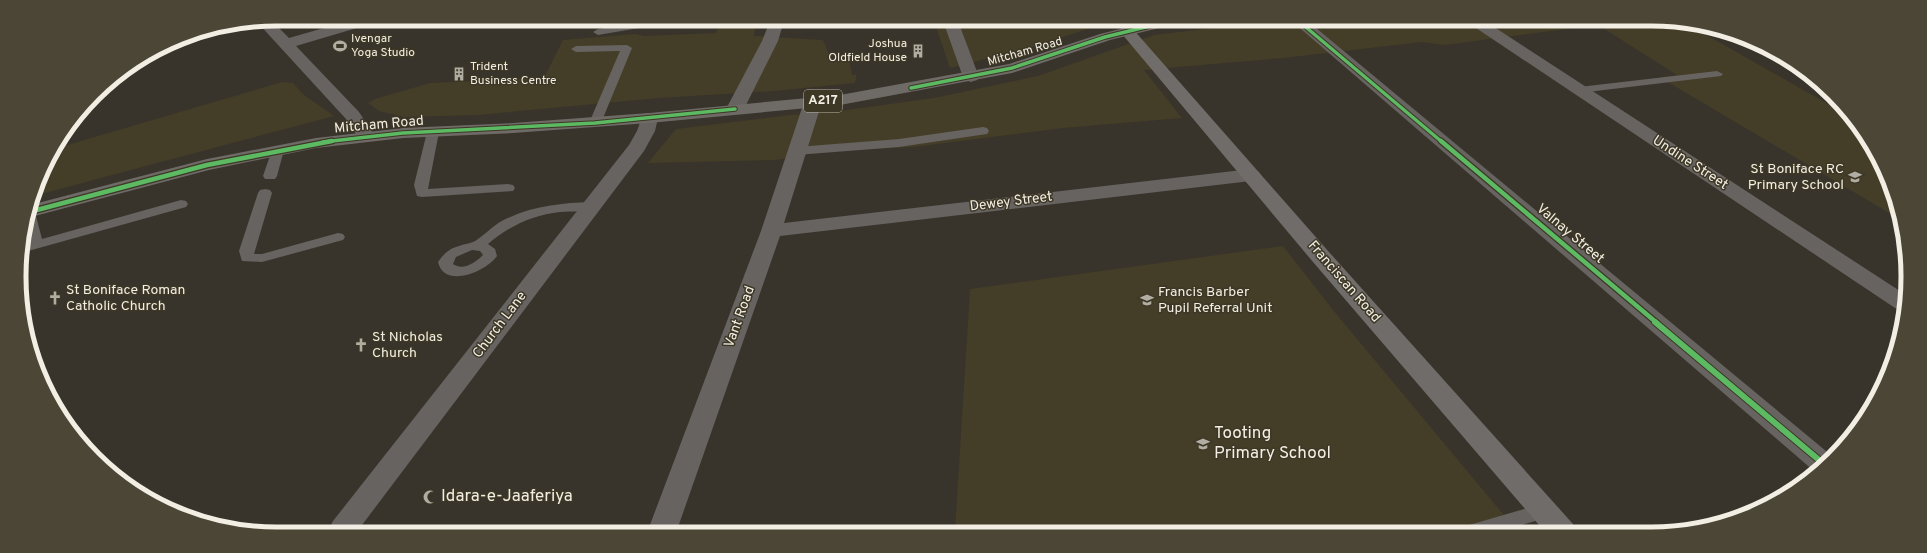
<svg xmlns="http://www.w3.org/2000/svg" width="1927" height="553" font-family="Overpass,sans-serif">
	<rect width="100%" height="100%" fill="#38342b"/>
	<g fill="#443d27">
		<path d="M 720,21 L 756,21 L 754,36 L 823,40 L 831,59 L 849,58 L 852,75 L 856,75 L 856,80 L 854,83 L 774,91 L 659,98 L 477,115 L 404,117 L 379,111 L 368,103 L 375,99 L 430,83 L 544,78 L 563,40 L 636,34 L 644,36 L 716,33 Z"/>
		<path d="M 967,21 L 1108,22 L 1033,47 L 950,68 L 935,24 Z"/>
		<path d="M 1262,22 L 1687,24 L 1844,113 L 1864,133 L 1901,220 L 1666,81 L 1661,77 L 1677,75 L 1598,25 L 1444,45 L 1422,42 L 1283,58 L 1144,70 L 1182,118 L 1063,128 L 913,147 L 819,152 L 776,160 L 648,163 L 676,129 L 791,115 L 832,112 L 934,98 L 1038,76 L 1154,35 Z"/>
		<path d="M 282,82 L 293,83 L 304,95 L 334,116 L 37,195 L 46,162 L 57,148 Z"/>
		<path d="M 1283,246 L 1333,310 L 1518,532 L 955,530 L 970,289 Z"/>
	</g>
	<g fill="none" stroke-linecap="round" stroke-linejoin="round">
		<g fill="#666360" fill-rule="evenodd">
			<path d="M 649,20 L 673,20 L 668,23 L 598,35 L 593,32 L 598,29 Z"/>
			<path d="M 627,45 L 632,48 L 601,123 L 599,126 L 591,126 L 589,123 L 620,51 L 576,52 L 571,49 L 576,46 Z"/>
			<path d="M 1717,71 L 1723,74 L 1721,76 L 1579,93 L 1573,90 L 1579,87 Z"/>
			<path d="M 983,127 L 987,128 L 989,131 L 987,134 L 899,147 L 796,155 L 790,151 L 796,147 L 899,139 Z"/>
			<path d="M 433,128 L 439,132 L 428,189 L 508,184 L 513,185 L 515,188 L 513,191 L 422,197 L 417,196 L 414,185 L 427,132 Z"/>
			<path d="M 278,146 L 284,150 L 277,176 L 275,179 L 265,179 L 263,176 L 272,150 Z"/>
			<path d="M 265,189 L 270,190 L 272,193 L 254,254 L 262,254 L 338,233 L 343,234 L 345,237 L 343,240 L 262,262 L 242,261 L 239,251 L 258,193 L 260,190 Z"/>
			<path d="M 181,200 L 186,201 L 188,204 L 186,207 L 21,253 L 24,244 L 28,243 L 27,233 L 32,215 L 36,216 L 42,239 Z"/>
			<path d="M 592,202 L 597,203 L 599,206 L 597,209 C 585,212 572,211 560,212 C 533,215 509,226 488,244 L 495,249 L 497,256 C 486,272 444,289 438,262 C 449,246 457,247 473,242 C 479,240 493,226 500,222 C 529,206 560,203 592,202 ZM 472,250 L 480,251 L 483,255 C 475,263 463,271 453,264 L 456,257 Z"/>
			<path d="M 1545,503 L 1552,506 L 1555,511 L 1552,516 L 1501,531 L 1466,531 L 1469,525 Z"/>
		</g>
		<g fill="#666360" fill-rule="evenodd">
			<path d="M 355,19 L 379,19 L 377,22 L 296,46 L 359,112 L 375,136 L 372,140 L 366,141 L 360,140 L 346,119 L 258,23 L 271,20 L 289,38 Z"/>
			<path d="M 770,21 L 784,21 L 778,41 L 744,109 L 741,113 L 735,114 L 729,113 L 726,109 L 762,41 Z"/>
			<path d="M 943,21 L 958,21 L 979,77 L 977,80 L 971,82 L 965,80 L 963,77 Z"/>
			<path d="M 1294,23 L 1310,23 L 1832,456 L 1820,470 L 1815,472 Z"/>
			<path d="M 1471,23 L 1488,23 L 1903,293 L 1903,310 L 1895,308 L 1473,26 Z"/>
			<path d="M 813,97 L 819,98 L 822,102 L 784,223 L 1251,169 L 1258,171 L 1261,175 L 1258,179 L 1251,181 L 780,236 L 677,530 L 648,530 L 761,231 L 804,102 L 807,98 Z"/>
			<path d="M 649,113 L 655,114 L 658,118 L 655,131 L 644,151 L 359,529 L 329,529 L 333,521 L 629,145 L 637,131 L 643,114 Z"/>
		</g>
		<path fill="#706c69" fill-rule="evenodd" d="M 1127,26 L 1132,28 L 1329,252 L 1573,524 L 1577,532 L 1545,532 L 1313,262 L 1122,34 L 1119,31 L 1122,28 Z"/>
		<path fill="#6e6a66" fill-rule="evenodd" d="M 1148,22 L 1173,22 L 1171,25 L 1110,40 L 1012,73 L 840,105 L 649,123 L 513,133 L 403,138 L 316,148 L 209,170 L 31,217 L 34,204 L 207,159 L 316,138 L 403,128 L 513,123 L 649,113 L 840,95 L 1009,64 L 1100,34 Z"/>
		<g stroke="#3d3726" stroke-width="5.5">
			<g id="cycleway-far2">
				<path d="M 1301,23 L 1442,142"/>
				<path d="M 911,88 L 1012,68 L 1105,37 L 1166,22"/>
				<path d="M 323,142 L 403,133 L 595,123 L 735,109"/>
			</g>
		</g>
		<g stroke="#3d3726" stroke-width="7">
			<g id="cycleway-far1">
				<path d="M 1441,141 L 1657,323"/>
				<path d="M 33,211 L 207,165 L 332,141"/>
			</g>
		</g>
		<g stroke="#3d3726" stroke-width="8">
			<path id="cycleway" d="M 1655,322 L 1825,465"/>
		</g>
		<use href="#cycleway-far2" stroke="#5cba63" stroke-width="3.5"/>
		<use href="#cycleway-far1" stroke="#5cba63" stroke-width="4.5"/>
		<use href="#cycleway" stroke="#5cba63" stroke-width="6"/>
	</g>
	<defs>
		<g id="stadium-bare" transform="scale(1.08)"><path d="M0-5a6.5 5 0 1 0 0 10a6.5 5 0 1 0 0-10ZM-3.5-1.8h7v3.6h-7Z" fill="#b1ada3" stroke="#3d3726" stroke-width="2.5" paint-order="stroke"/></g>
		<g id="building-bare" transform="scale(1.08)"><path d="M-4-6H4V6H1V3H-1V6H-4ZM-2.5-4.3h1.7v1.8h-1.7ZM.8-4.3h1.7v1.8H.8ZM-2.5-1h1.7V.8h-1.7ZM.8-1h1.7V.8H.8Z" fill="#b1ada3" stroke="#3d3726" stroke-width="2.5" paint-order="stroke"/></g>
		<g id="school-bare" transform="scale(1.08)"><path d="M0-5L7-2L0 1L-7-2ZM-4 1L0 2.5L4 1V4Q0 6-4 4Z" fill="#b1ada3" stroke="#3d3726" stroke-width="2.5" paint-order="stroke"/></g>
		<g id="church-bare" transform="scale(1.08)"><path d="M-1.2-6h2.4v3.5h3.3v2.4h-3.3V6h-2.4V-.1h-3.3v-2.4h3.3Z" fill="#b1ada3" stroke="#3d3726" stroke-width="2.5" paint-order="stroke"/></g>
		<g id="mosque-bare" transform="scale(1.08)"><path d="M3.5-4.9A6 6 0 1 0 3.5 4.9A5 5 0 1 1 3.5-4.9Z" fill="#b1ada3" stroke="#3d3726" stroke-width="2.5" paint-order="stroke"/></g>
	</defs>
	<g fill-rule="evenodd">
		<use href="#stadium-bare" x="340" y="46"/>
		<use href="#building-bare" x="918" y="51"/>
		<use href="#building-bare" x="459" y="74"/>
		<use href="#school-bare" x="1855" y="177"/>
		<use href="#church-bare" x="55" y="298"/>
		<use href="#school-bare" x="1147" y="300"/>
		<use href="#church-bare" x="361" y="345"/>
		<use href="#school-bare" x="1203" y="444"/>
		<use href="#mosque-bare" x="430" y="497"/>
	</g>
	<g text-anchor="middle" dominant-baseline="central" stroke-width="3" stroke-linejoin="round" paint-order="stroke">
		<g font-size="12" fill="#f2eee3" stroke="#3d3726" text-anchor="start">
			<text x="351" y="39">Ivengar<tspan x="351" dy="14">Yoga Studio</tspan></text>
			<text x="907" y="44" text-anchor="end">Joshua<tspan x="907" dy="14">Oldfield House</tspan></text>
			<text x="470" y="67">Trident<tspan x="470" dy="14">Business Centre</tspan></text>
		</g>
		<g font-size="12" fill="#f2eee3" stroke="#3d3726">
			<text transform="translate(1025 52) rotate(-16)">Mitcham Road</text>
		</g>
		<rect fill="#3d3726" stroke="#bcb7aa" stroke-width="1" x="804" y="90" width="38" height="22" rx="3"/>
		<g font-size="13" font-weight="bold" fill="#f2eee3">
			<text x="823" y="101">A217</text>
		</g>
		<g font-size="14" fill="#f2eee3" stroke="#3d3726">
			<text transform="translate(379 125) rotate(-5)">Mitcham Road</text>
			<text transform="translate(1690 163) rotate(33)">Undine Street</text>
			<text transform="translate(1011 202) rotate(-7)">Dewey Street</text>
			<text transform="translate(1570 234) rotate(40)">Valnay Street</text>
			<text transform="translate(1344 282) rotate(49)">Franciscan Road</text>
			<text transform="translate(740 317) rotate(-70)">Vant Road</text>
			<text transform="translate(500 325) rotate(-53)">Church Lane</text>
		</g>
		<g font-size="14" fill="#f2eee3" stroke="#3d3726" text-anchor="start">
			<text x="1844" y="169" text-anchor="end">St Boniface RC<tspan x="1844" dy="16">Primary School</tspan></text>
			<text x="66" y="290">St Boniface Roman<tspan x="66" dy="16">Catholic Church</tspan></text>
			<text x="1158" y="292">Francis Barber<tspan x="1158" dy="16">Pupil Referral Unit</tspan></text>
			<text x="372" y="337">St Nicholas<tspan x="372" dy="16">Church</tspan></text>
		</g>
		<g font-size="17" fill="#f2eee3" stroke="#3d3726" text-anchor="start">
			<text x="1214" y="434">Tooting<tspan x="1214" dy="20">Primary School</tspan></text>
			<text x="441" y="497">Idara-e-Jaaferiya</text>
		</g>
	</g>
	<path d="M0 0H1927V553H0ZM276 26H1651A250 250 0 0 1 1901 276V277A250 250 0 0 1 1651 527H276A250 250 0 0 1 26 277V276A250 250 0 0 1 276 26Z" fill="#4b4635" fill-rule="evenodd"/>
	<path fill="none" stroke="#f2eee3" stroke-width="5" d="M276 26H1651A250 250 0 0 1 1901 276V277A250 250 0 0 1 1651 527H276A250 250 0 0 1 26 277V276A250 250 0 0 1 276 26Z"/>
</svg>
